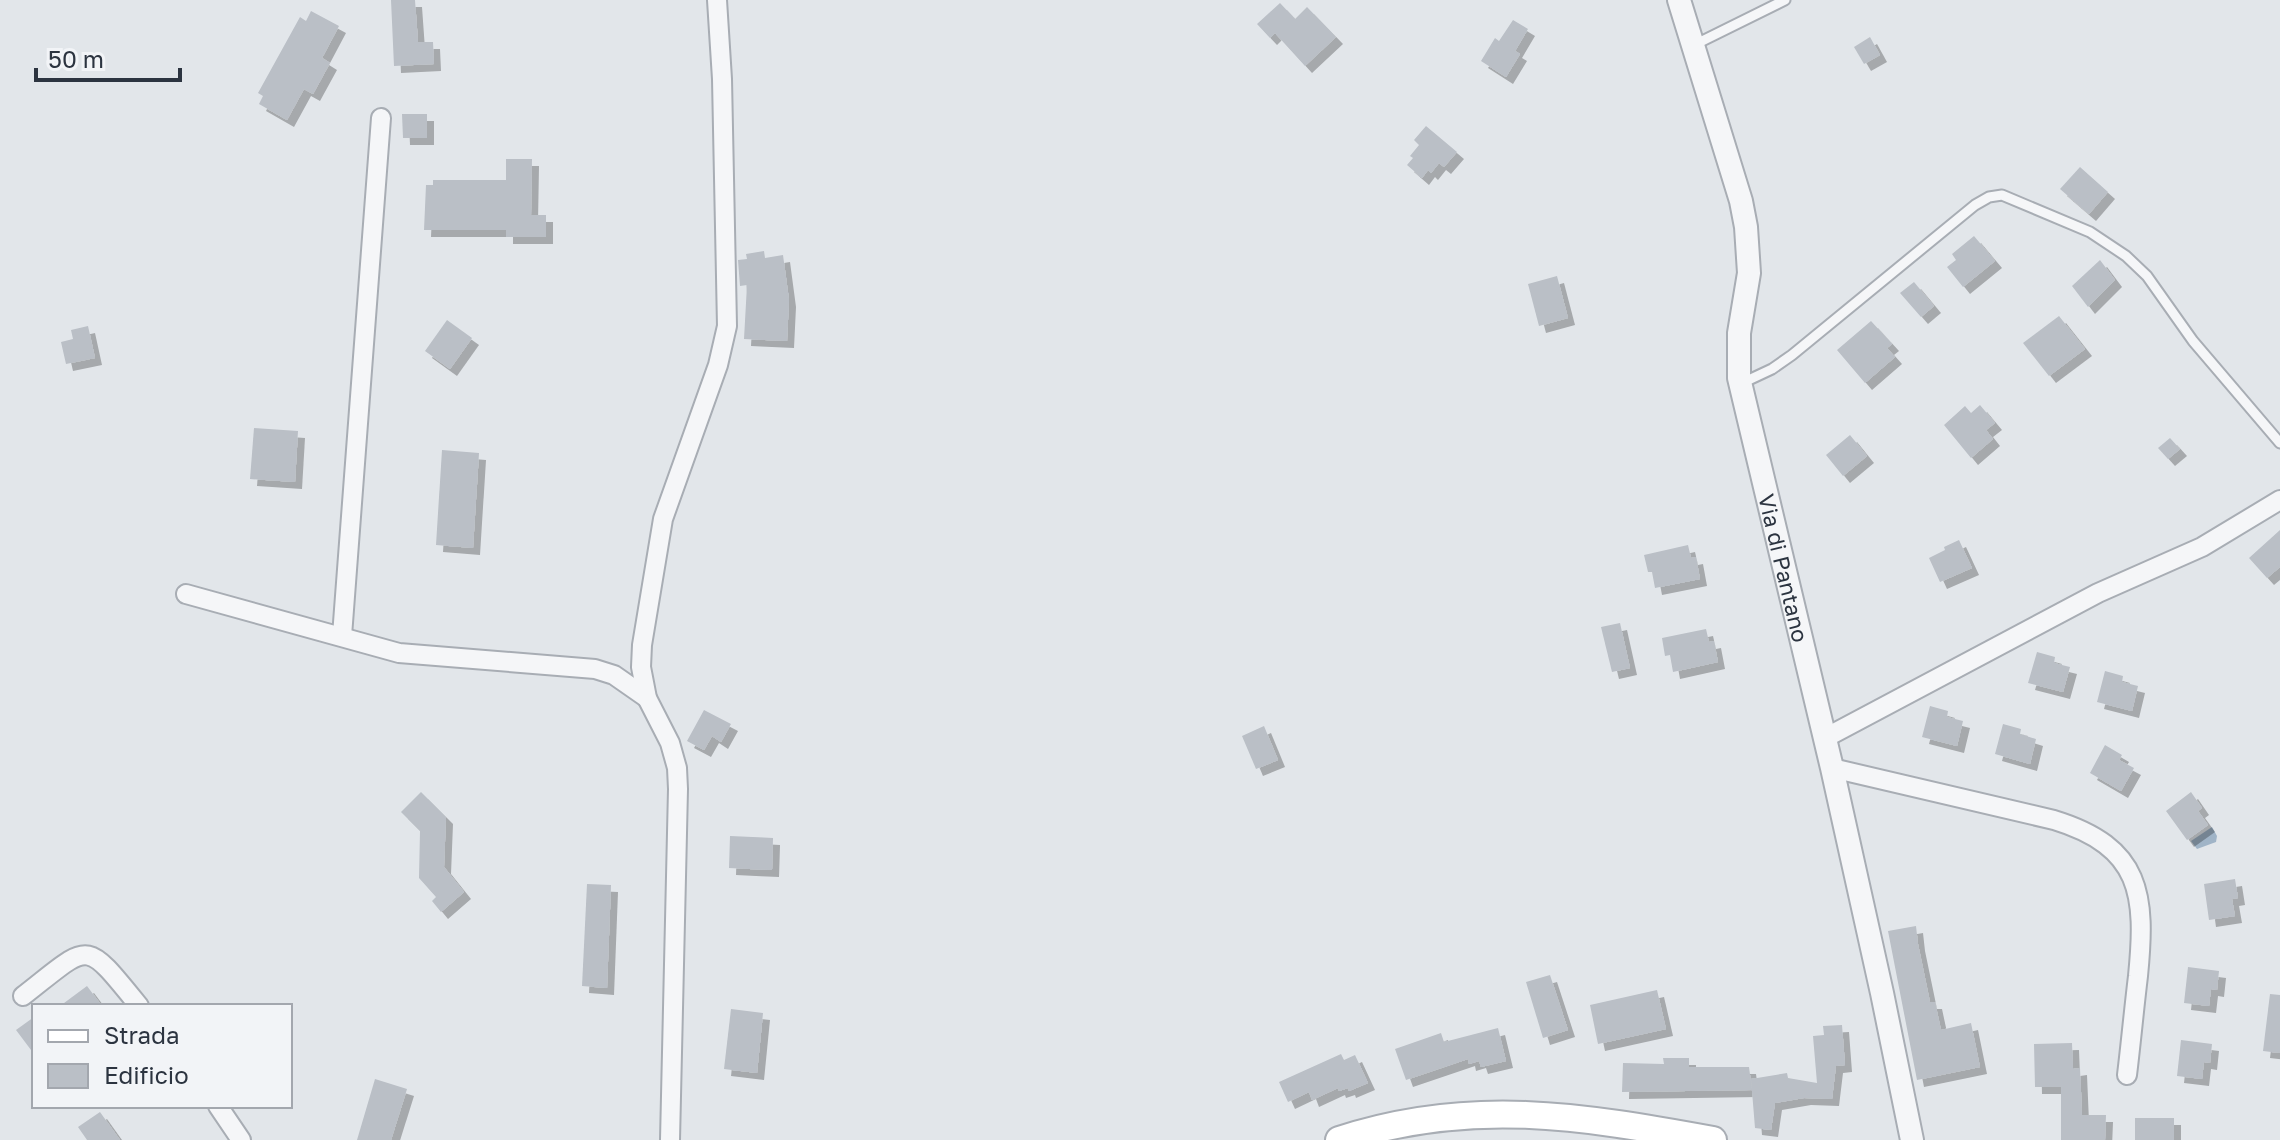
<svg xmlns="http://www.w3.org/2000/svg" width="2280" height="1140" font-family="'Golos Text',sans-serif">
	<defs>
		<filter id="shadow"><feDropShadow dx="7" dy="7" stdDeviation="0" flood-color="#0004"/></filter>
	</defs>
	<rect width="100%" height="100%" fill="#e2e6ea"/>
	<path fill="#a0b4c7" d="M 2212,827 L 2217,836 L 2216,842 L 2197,849 L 2191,841 Z"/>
	<g fill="#babfc6" filter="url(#shadow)">
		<path d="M 391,0 L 415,0 L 418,42 L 433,42 L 434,64 L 394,66 Z"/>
		<path d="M 1280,3 L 1295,19 L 1307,7 L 1336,37 L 1305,66 L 1275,33 L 1270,38 L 1257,24 Z"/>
		<path d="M 311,11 L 339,26 L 322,58 L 330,63 L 313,94 L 304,89 L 287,120 L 259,104 L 263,96 L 258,93 L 300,17 L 306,21 Z"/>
		<path d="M 1513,20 L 1528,29 L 1515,51 L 1520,54 L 1506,77 L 1481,61 L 1495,38 L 1499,41 Z"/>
		<path d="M 1870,37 L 1880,55 L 1864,64 L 1854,47 Z"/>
		<path d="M 402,114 L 427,114 L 427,138 L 403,138 Z"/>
		<path d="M 1426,126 L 1457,152 L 1444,167 L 1439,163 L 1431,173 L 1428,170 L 1422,178 L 1407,165 L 1413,158 L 1410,156 L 1419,145 L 1414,140 Z"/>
		<path d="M 506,159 L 532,159 L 531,215 L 546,215 L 546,237 L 506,237 L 506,230 L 424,230 L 426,185 L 433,185 L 433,180 L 506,180 Z"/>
		<path d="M 2080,167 L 2108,192 L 2089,214 L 2060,189 Z"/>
		<path d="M 1974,236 L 1995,261 L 1963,287 L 1947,267 L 1956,260 L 1952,254 Z"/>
		<path d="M 764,251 L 765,258 L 783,255 L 789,300 L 787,341 L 744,339 L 747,285 L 740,286 L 738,260 L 747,259 L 746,254 Z"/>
		<path d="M 2100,260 L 2115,280 L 2088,307 L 2072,286 Z"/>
		<path d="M 1557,276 L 1568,318 L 1539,326 L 1528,284 Z"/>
		<path d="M 1914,282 L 1934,306 L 1921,317 L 1900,293 Z"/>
		<path d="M 2059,316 L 2085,349 L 2049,376 L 2023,343 Z"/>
		<path d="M 447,320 L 472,338 L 450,369 L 425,351 Z"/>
		<path d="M 1871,321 L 1892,344 L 1887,348 L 1895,357 L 1865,383 L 1837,350 Z"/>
		<path d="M 88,326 L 95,358 L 66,364 L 61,342 L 73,339 L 71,330 Z"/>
		<path d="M 1980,405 L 1995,423 L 1986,430 L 1993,439 L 1971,458 L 1944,425 L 1965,406 L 1971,413 Z"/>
		<path d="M 254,428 L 298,431 L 295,482 L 250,479 Z"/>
		<path d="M 1850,435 L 1867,456 L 1843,476 L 1826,455 Z"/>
		<path d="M 2170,438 L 2180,449 L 2168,459 L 2158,448 Z"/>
		<path d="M 442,450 L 479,453 L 473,548 L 436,545 Z"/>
		<path d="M 2280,530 L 2280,567 L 2267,578 L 2249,558 Z"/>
		<path d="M 1959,540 L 1972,568 L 1940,582 L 1929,558 L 1945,550 L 1944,547 Z"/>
		<path d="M 1688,545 L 1691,558 L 1696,557 L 1700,579 L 1655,588 L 1652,572 L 1648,572 L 1644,555 Z"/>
		<path d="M 1620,623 L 1630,668 L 1612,672 L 1601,627 Z"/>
		<path d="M 1706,629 L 1709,642 L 1714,641 L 1718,662 L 1673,672 L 1670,655 L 1665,656 L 1662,638 Z"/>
		<path d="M 2037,652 L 2055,657 L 2054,663 L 2070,667 L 2063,692 L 2028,683 Z"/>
		<path d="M 2105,671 L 2123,676 L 2122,682 L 2138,686 L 2132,711 L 2097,702 Z"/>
		<path d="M 1930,706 L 1948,711 L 1947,717 L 1963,721 L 1957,746 L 1922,737 Z"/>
		<path d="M 704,710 L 731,724 L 721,742 L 712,736 L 704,750 L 687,741 Z"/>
		<path d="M 2003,724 L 2021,729 L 2020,734 L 2036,739 L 2030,764 L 1995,754 Z"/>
		<path d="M 1264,726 L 1278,760 L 1256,769 L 1242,736 Z"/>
		<path d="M 2105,745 L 2122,755 L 2119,760 L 2134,768 L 2121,791 L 2090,773 Z"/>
		<path d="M 421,792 L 446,817 L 444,867 L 464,892 L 441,912 L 432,901 L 436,897 L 419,878 L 420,831 L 401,812 Z"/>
		<path d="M 2191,792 L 2202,808 L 2198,811 L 2208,825 L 2187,840 L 2166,811 Z"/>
		<path d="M 730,836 L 773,838 L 772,870 L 729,868 Z"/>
		<path d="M 2235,879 L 2238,898 L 2232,899 L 2235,916 L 2209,920 L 2204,884 Z"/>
		<path d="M 587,884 L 611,885 L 607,988 L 582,986 Z"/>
		<path d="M 1916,926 L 1918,944 L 1930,1002 L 1935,1002 L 1941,1030 L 1971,1023 L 1980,1067 L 1917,1080 L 1888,931 Z"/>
		<path d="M 2188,967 L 2219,971 L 2217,990 L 2211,989 L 2209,1006 L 2184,1003 Z"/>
		<path d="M 1550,975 L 1568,1030 L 1543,1038 L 1526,982 Z"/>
		<path d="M 87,986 L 102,1006 L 60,1006 Z"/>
		<path d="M 1657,990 L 1666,1029 L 1598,1044 L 1590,1005 Z"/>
		<path d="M 2270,994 L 2280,995 L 2280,1053 L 2263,1051 Z"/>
		<path d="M 731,1009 L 763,1013 L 757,1073 L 724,1069 Z"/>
		<path d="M 34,1017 L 34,1054 L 16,1030 Z"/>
		<path d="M 1842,1025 L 1845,1065 L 1836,1066 L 1832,1099 L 1804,1098 L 1775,1103 L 1771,1130 L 1755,1128 L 1751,1079 L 1787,1073 L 1788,1078 L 1817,1083 L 1813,1036 L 1824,1035 L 1823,1026 Z"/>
		<path d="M 1498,1028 L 1506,1061 L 1481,1067 L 1479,1061 L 1469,1064 L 1468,1059 L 1406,1080 L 1395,1049 L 1441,1033 L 1444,1042 Z"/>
		<path d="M 2181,1040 L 2212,1044 L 2210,1063 L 2204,1062 L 2202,1079 L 2177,1076 Z"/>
		<path d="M 2072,1043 L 2073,1069 L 2080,1068 L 2082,1115 L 2106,1115 L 2105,1140 L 2061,1140 L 2061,1087 L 2035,1087 L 2034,1044 Z"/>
		<path d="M 1341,1054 L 1344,1060 L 1355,1055 L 1368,1083 L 1349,1091 L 1348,1088 L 1339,1091 L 1338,1088 L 1312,1100 L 1309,1092 L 1288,1102 L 1279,1082 Z"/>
		<path d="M 1663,1058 L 1689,1058 L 1689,1067 L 1749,1067 L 1752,1090 L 1622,1092 L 1623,1063 L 1664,1064 Z"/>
		<path d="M 375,1079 L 407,1089 L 391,1140 L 357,1140 Z"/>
		<path d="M 100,1112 L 120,1140 L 87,1140 L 78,1127 Z"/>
		<rect x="2135" y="1118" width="39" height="22"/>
	</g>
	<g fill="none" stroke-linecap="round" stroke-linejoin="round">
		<g stroke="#a8adb4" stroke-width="13">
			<g id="service">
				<path d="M 1694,45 L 1785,0"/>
				<path d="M 1740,384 L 1772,369 L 1792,355 L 1975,205 L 1989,197 L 2002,195 L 2090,232 L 2126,256 L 2147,276 L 2193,341 L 2280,443"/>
			</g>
		</g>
		<g stroke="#a8adb4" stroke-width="22">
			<g id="minor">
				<path d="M 186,594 L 399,653 L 595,669 L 614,675 L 647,698"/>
				<path d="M 342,636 L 381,118"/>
				<path d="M 1825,738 L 2098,593 L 2202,547 L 2280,500"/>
				<path d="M 1832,768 L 2054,820 C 2142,847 2146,895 2138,976 C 2134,1009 2131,1042 2127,1075"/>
				<path d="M 23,996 C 91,943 83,937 139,1006"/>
				<path d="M 218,1106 L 241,1140"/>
				<path d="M 670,1140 L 678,789 L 677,768 L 670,743 L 647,698 L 641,667 L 642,645 L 663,519 L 718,365 L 727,326 L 722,79 L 717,0"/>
			</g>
		</g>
		<g stroke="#a8adb4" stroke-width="26">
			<g id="tertiary">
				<path id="s1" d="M 1679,0 L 1741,201 L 1746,227 L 1749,273 L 1739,333 L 1739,378 L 1832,768 L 1882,993 L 1912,1140"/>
			</g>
		</g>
		<g stroke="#a8adb4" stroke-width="30">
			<path id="secondary" d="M 1339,1140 C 1470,1097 1581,1116 1713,1140"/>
		</g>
		<use href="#service" stroke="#f5f6f8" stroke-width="9"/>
		<use href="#minor" stroke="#f5f6f8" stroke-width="18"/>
		<use href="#tertiary" stroke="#f5f6f8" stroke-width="22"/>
		<use href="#secondary" stroke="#fff" stroke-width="26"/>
	</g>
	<g text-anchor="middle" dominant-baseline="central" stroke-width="7" stroke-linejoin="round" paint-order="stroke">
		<g font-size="22" fill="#2c3440" stroke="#f2f4f7">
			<text stroke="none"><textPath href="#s1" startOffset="584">Via di Pantano</textPath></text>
		</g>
	</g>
	<rect x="32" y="1004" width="260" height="104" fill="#f2f4f7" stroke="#a3a7ae" stroke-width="2"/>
	<rect x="48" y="1030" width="40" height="12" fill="#ffffff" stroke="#a3a7ae" stroke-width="2"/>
	<text x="104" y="1044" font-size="24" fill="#2c3440">Strada</text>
	<rect x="48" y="1064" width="40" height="24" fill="#babfc6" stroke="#a3a7ae" stroke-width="2"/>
	<text x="104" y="1084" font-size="24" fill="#2c3440">Edificio</text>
	<path d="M36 68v12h144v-12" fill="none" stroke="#2c3440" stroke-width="4"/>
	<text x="48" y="68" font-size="24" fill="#2c3440" stroke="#f2f4f7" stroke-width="6" paint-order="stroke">50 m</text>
</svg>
